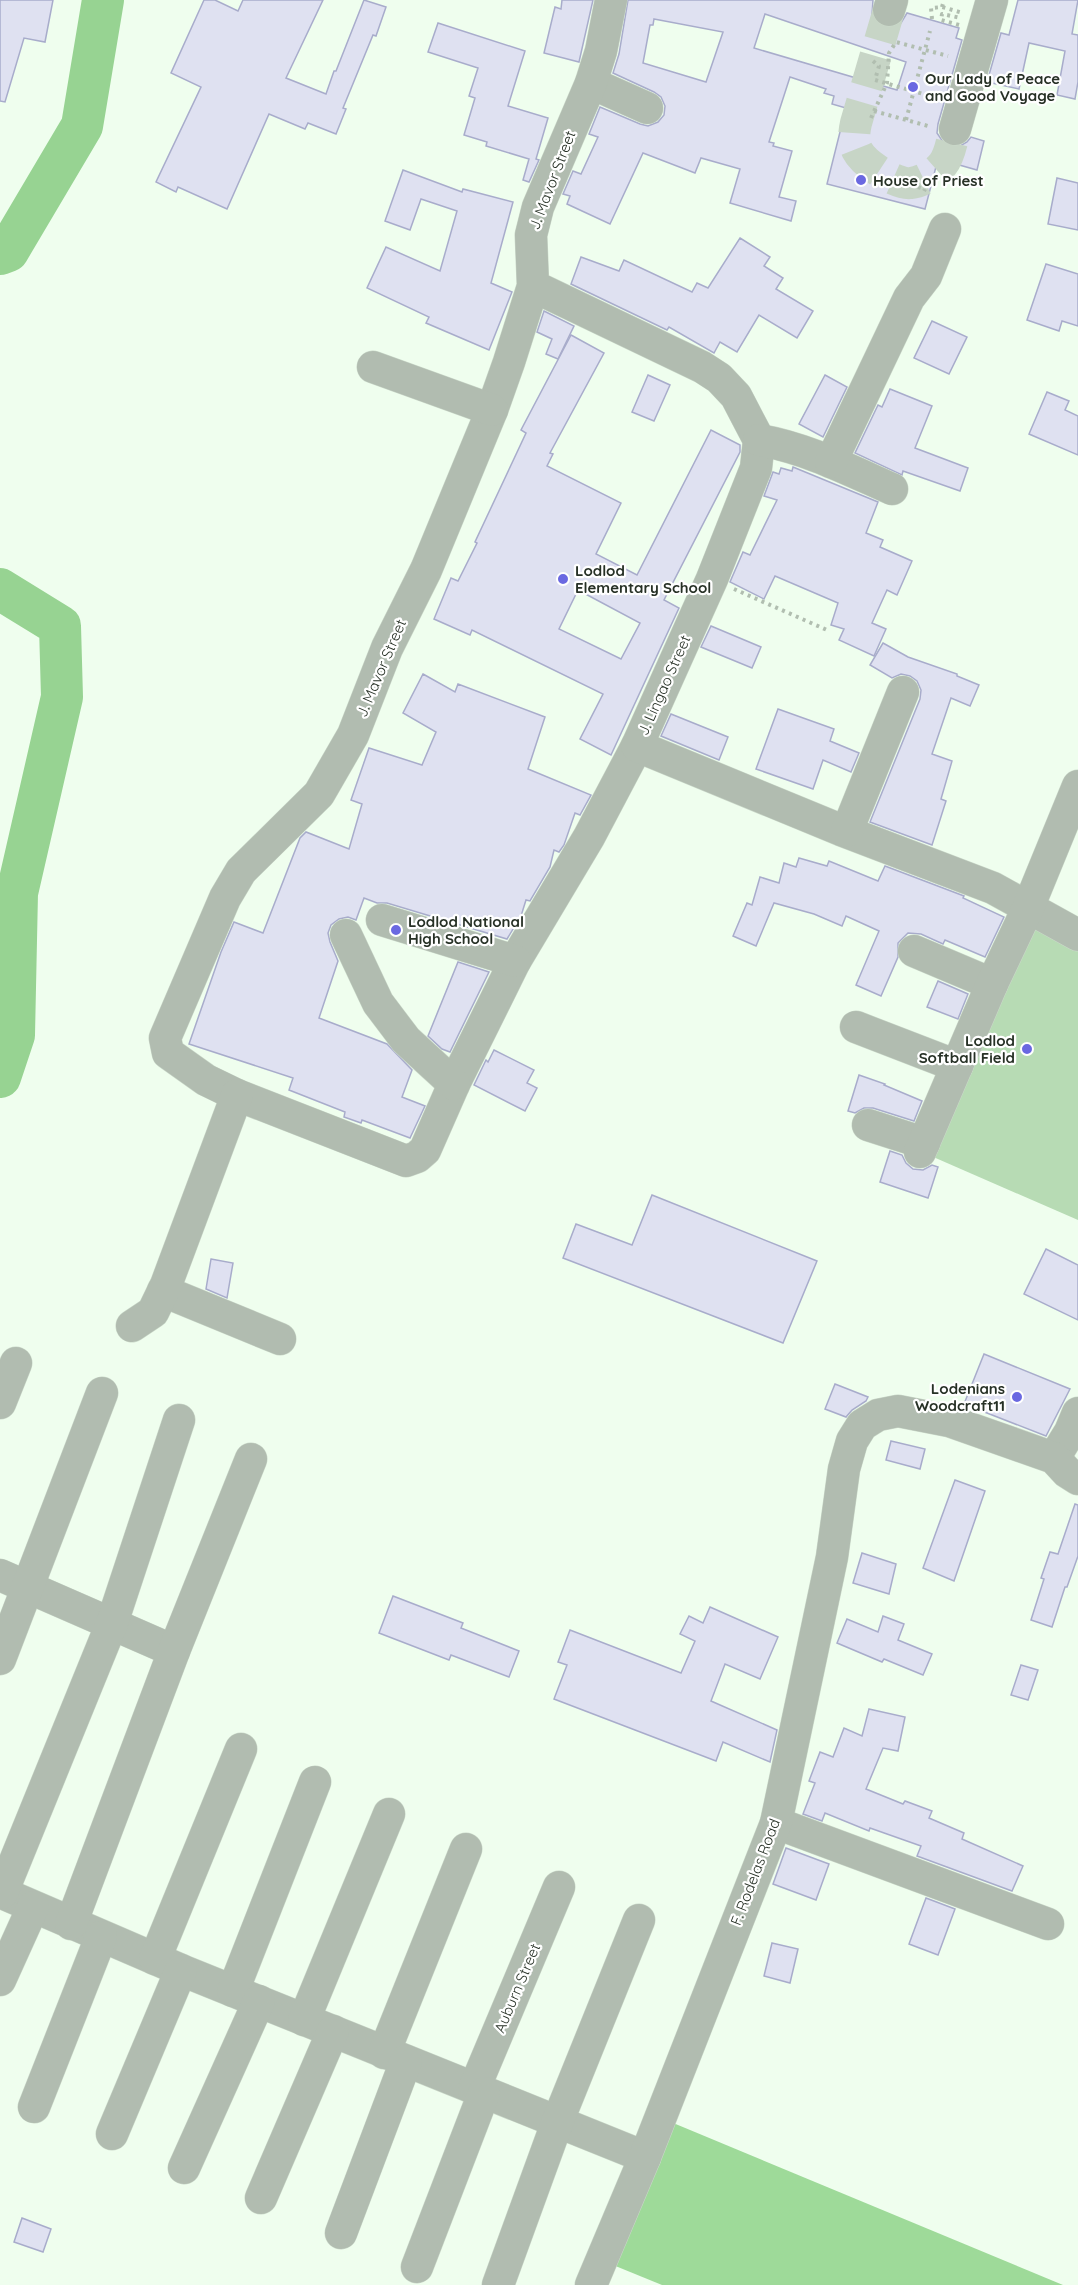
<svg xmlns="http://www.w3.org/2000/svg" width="1078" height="2285" font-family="Quicksand,sans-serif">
	<rect width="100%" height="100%" fill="#effeee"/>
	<path fill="#b7dbb4" d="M 1031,918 L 1078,942 L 1078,1220 L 931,1156 Z"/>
	<path fill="#9eda99" d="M 666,2120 L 1063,2285 L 662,2285 L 613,2265 Z"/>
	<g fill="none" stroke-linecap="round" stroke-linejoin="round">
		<g stroke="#97d392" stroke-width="42">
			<path d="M 0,254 L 8,251 L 82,126 L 103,0"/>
			<path d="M 0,589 L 60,626 L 62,697 L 17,893 L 14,1035 L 0,1077"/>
		</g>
	</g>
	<g fill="#dfe1f1" stroke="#a8accb" stroke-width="1.5" fill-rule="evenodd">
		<path d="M 0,0 L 53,0 L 45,42 L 24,38 L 5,102 L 0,101 Z"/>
		<path d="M 204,0 L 215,0 L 238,11 L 243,0 L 323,0 L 286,78 L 326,94 L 334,71 L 336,71 L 364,0 L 386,7 L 376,36 L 373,35 L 343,108 L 346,109 L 336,134 L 308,123 L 305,129 L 269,114 L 227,209 L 178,187 L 176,192 L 156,182 L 201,87 L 171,73 Z"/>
		<path d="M 562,0 L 593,0 L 579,62 L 544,53 L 555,7 L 561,9 Z"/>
		<path d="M 628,0 L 873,0 L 872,15 L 876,22 L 883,27 L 893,28 L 901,23 L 907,13 L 959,28 L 956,38 L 962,40 L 938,124 L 937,133 L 943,142 L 951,146 L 960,146 L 967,142 L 971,137 L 984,141 L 977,170 L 938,159 L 925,209 L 827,184 L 846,108 L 832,104 L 834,96 L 824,93 L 826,89 L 790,77 L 769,142 L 774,143 L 773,146 L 792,151 L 779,197 L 796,201 L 791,221 L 730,203 L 740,169 L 701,158 L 695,173 L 643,153 L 610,224 L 567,204 L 570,196 L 563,194 L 573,171 L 581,174 L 598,137 L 589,134 L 600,107 L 640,124 L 648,126 L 658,122 L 664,115 L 665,106 L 661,97 L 654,92 L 613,73 L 619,54 ZM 765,14 L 906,62 L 897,90 L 754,48 ZM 654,19 L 723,32 L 706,82 L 643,63 L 650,25 L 653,25 Z"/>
		<path d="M 1018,0 L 1078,0 L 1072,34 L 1078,35 L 1078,82 L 1075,99 L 1057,95 L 1065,51 L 1029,43 L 1019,89 L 987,82 L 1001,33 L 1009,35 Z"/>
		<path d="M 438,23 L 525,51 L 508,106 L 548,118 L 536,159 L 539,160 L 529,182 L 523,180 L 529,159 L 486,146 L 487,142 L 464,135 L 475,98 L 469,96 L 478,68 L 428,52 Z"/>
		<path d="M 403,170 L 462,192 L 463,189 L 513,202 L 491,283 L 512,292 L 489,350 L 426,323 L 429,317 L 367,288 L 386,247 L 440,271 L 457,211 L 421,199 L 410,230 L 385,221 Z"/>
		<path d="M 1057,178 L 1078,183 L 1078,230 L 1048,224 Z"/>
		<path d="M 740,238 L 770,257 L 764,266 L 783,278 L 776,289 L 813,311 L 797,338 L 759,315 L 737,352 L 720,342 L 714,353 L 669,327 L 667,330 L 571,284 L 581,257 L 619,271 L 624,260 L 692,292 L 697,283 L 708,288 Z"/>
		<path d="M 1046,264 L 1078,274 L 1078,326 L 1062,321 L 1059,331 L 1027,320 Z"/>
		<path d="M 544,311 L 574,326 L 558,359 L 546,354 L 552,339 L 537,332 Z"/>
		<path d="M 932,321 L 967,337 L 949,374 L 914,358 Z"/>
		<path d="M 571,335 L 604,353 L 550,453 L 553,454 L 547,466 L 621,503 L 596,554 L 637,575 L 711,430 L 740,445 L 740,452 L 664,600 L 679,608 L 611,755 L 580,739 L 603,694 L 472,630 L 470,635 L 434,619 L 451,578 L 458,581 L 477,543 L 475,542 L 526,433 L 521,430 ZM 578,590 L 640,623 L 621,659 L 559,629 Z"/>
		<path d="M 648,375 L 670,385 L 654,421 L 632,412 Z"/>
		<path d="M 825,375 L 847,387 L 823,437 L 799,424 Z"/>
		<path d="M 890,389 L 932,406 L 915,448 L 968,468 L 960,491 L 903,471 L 902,475 L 855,453 L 878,405 L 882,407 Z"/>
		<path d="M 1047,392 L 1069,401 L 1065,410 L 1078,416 L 1078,455 L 1029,434 Z"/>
		<path d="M 793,467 L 878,502 L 866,533 L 883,540 L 880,547 L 912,561 L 897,595 L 887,590 L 872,623 L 886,629 L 874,656 L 839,640 L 844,629 L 831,625 L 838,603 L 775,576 L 764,599 L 730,582 L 743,552 L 750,555 L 777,500 L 764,496 L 773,472 L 779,474 L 781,468 L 792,471 Z"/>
		<path d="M 711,626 L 761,647 L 752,668 L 701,647 Z"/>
		<path d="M 883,643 L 908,657 L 957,674 L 957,676 L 979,685 L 970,706 L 951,698 L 932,754 L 952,761 L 941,799 L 946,801 L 932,845 L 870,822 L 920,699 L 921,690 L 917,681 L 910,676 L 901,674 L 892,678 L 870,665 Z"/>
		<path d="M 423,674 L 455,692 L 458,684 L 545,717 L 528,769 L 591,795 L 580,815 L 575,813 L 564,845 L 559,852 L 554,850 L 550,867 L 530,901 L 526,900 L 521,916 L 507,939 L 387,903 L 377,903 L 364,898 L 356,920 L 348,917 L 339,919 L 331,925 L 328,933 L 330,942 L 338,961 L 319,1018 L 387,1044 L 412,1070 L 402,1097 L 425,1106 L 410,1138 L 362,1120 L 361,1123 L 344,1117 L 345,1112 L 289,1090 L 293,1078 L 189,1044 L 221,952 L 234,922 L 263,933 L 300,838 L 306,832 L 349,849 L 362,804 L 351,800 L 369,748 L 422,765 L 436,732 L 403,713 Z"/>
		<path d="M 778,709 L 834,729 L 830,741 L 859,753 L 851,772 L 823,760 L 813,789 L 756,769 Z"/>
		<path d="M 671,714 L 728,737 L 719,760 L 661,736 Z"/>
		<path d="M 799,858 L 827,866 L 829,861 L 878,881 L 885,866 L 964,896 L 963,898 L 1004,917 L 985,957 L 945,940 L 943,944 L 921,934 L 908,933 L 898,943 L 898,957 L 881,996 L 856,985 L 879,931 L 846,916 L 842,926 L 814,914 L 774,903 L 756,946 L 733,936 L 747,903 L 752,905 L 760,877 L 779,883 L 784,863 L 796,867 Z"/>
		<path d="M 458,962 L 489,972 L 450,1052 L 442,1049 L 428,1036 Z"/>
		<path d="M 938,981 L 968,994 L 958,1019 L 927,1007 Z"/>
		<path d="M 494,1050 L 534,1070 L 527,1083 L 537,1088 L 525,1111 L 474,1085 L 486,1060 L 488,1062 Z"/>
		<path d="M 859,1075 L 885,1084 L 884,1085 L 922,1101 L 914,1121 L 873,1108 L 864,1108 L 855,1113 L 848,1111 Z"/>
		<path d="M 890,1151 L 902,1155 L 906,1163 L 913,1169 L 923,1170 L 932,1165 L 938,1167 L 928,1198 L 880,1182 Z"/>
		<path d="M 652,1195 L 817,1261 L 783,1343 L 563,1258 L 576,1224 L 632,1245 Z"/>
		<path d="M 1046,1249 L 1078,1265 L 1078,1320 L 1024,1294 Z"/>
		<path d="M 211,1259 L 233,1263 L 227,1298 L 206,1289 Z"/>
		<path d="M 984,1354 L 1070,1389 L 1046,1436 L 964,1404 Z"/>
		<path d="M 835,1384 L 868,1397 L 866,1401 L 852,1410 L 846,1417 L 825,1409 Z"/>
		<path d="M 891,1441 L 925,1449 L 920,1469 L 886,1460 Z"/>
		<path d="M 955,1480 L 985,1491 L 954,1581 L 923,1568 Z"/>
		<path d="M 1075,1504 L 1078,1505 L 1078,1556 L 1067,1587 L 1065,1587 L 1052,1627 L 1031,1620 L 1044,1579 L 1041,1578 L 1050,1552 L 1058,1554 Z"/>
		<path d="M 862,1553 L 896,1564 L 889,1594 L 853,1583 Z"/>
		<path d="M 393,1596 L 463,1623 L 461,1628 L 519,1651 L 509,1677 L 451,1655 L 449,1660 L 379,1633 Z"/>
		<path d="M 710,1607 L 778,1637 L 760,1679 L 725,1664 L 711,1701 L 777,1730 L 770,1762 L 723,1742 L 716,1761 L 554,1699 L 567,1665 L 558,1662 L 570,1630 L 681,1673 L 695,1641 L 680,1634 L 689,1616 L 703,1623 Z"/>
		<path d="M 883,1616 L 904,1624 L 898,1640 L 932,1654 L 923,1675 L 884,1659 L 882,1662 L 837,1643 L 847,1619 L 878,1632 Z"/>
		<path d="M 1021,1665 L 1038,1670 L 1028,1700 L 1011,1695 Z"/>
		<path d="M 869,1709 L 905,1717 L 898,1751 L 883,1748 L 866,1789 L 903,1804 L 905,1801 L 932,1811 L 929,1818 L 964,1833 L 962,1839 L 1023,1866 L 1012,1891 L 917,1856 L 921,1846 L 870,1828 L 869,1831 L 825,1813 L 822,1821 L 803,1814 L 815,1783 L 809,1781 L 820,1752 L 833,1757 L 844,1728 L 862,1736 Z"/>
		<path d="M 786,1848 L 829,1864 L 816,1900 L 773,1884 Z"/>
		<path d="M 926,1898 L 955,1909 L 938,1955 L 909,1944 Z"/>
		<path d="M 772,1943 L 798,1949 L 790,1983 L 764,1976 Z"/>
		<path d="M 22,2218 L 51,2229 L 43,2252 L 14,2242 Z"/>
	</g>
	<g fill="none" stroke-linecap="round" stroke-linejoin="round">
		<path stroke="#c7d5c6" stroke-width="32" stroke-dasharray="32 16" stroke-linecap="butt" d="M 889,10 L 856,123 C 854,132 853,141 857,150 C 864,164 896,185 911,183 C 922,182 936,173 943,164 C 950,155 952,140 955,129"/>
		<g stroke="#cbd9ca" stroke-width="33">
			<g id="minor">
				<path d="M 889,10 L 892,0"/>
				<path d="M 591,83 L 647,108"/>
				<path d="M 955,129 L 992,0"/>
				<path d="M 533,286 L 702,367 L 719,378 L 736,396 L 749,421 L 759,440 L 756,468 L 712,579 L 637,746 L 589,837 L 515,961 L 454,1084 L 425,1150 L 417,1157 L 406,1161 L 237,1095 L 206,1080 L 168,1053 L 165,1038 L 225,898 L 241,871 L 319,794 L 353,735 L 387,648 L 426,570 L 492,410 L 509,362 L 533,286 L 531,235 L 538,207 L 591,83 L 601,51 L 611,0"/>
				<path d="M 373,367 L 492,410"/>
				<path d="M 759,440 C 806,448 849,470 892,489"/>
				<path d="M 831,462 L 909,298 L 926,276 L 945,229"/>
				<path d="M 637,746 L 841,830 L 993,888 L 1078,935"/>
				<path d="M 847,831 L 903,692"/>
				<path d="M 382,920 L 515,961"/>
				<path d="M 346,935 L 378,1003 L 406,1040 L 454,1084"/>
				<path d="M 914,951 L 992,984"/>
				<path d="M 856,1027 L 957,1066"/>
				<path d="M 868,1125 L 924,1143"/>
				<path d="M 920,1152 L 992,984 L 1028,908 L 1078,786"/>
				<path d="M 163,1291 L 280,1339"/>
				<path d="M 132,1326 L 153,1312 L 166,1285 L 237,1095"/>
				<path d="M 0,1403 L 16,1363"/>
				<path d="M 1054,1458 L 1070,1432 L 1078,1413"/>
				<path d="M 0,1575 L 174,1651"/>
				<path d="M 0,1659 L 102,1393"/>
				<path d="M 776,1823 L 1048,1924"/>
				<path d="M 0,1892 L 181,1970 L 645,2157"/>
				<path d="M 2,1893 L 112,1623 L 179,1420"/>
				<path d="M 71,1924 L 174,1651 L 251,1459"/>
				<path d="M 155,1959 L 241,1749"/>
				<path d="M 0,1980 L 33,1907"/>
				<path d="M 233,1991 L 315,1782"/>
				<path d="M 304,2020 L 389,1814"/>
				<path d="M 384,2053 L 466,1849"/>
				<path d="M 474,2089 L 559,1887"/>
				<path d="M 34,2107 L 101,1937"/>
				<path d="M 112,2134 L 181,1970"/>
				<path d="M 184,2168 L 259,2001"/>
				<path d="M 261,2198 L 333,2031"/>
				<path d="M 341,2233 L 406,2061"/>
				<path d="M 417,2267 L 484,2093"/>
				<path d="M 498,2285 L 557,2123 L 639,1920"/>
				<path d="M 591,2285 L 645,2157 L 776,1823 L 832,1557 L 844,1469 L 852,1441 L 862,1425 L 878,1415 L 898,1411 L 949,1421 L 1054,1458 L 1067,1472 L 1078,1479"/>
			</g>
		</g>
		<g stroke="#b1beb0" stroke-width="4" stroke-dasharray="3 4.5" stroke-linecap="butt">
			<path d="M 942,7 L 944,0"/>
			<path d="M 932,19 L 931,8 L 942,7 L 963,13"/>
			<path d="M 959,25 L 941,20 L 942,14 L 961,18"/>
			<path d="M 873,61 L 879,66 L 875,80 L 937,98"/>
			<path d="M 874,111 L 928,126"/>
			<path d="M 871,118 L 887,83 L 889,53 L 896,42 L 948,56"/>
			<path d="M 906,120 L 930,31"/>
			<path d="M 904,186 L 906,184 L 925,189 L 924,191"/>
			<path d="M 734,589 L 827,630"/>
		</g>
		<use href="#minor" stroke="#b1bcb0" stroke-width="32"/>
	</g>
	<g fill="#6a68e1" stroke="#fff" stroke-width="2">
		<circle cx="913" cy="87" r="6"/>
		<circle cx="861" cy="180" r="6"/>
		<circle cx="563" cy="579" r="6"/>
		<circle cx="396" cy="930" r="6"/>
		<circle cx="1027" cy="1049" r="6"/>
		<circle cx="1017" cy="1397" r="6"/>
	</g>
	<g text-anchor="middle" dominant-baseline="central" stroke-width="4.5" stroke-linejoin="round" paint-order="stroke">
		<g font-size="15" font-weight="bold" fill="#273126" stroke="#fff" text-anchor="start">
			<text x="925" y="78">Our Lady of Peace<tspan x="925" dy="17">and Good Voyage</tspan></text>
			<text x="873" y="180">House of Priest</text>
			<text x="575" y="570">Lodlod<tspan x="575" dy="17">Elementary School</tspan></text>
			<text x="408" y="921">Lodlod National<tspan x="408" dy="17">High School</tspan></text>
			<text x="1015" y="1040" text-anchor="end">Lodlod<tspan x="1015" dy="17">Softball Field</tspan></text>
			<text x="1005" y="1388" text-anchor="end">Lodenians<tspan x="1005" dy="17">Woodcraft11</tspan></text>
		</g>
		<g font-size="15" fill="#273126" stroke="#fff">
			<text transform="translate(552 180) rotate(-69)">J. Mavor Street</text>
			<text transform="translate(381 668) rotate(-67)">J. Mavor Street</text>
			<text transform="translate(664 685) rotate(-66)">J. Lingao Street</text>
			<text transform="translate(755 1872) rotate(-69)">F. Rodelas Road</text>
			<text transform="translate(517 1988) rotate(-67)">Auburn Street</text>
		</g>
	</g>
</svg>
